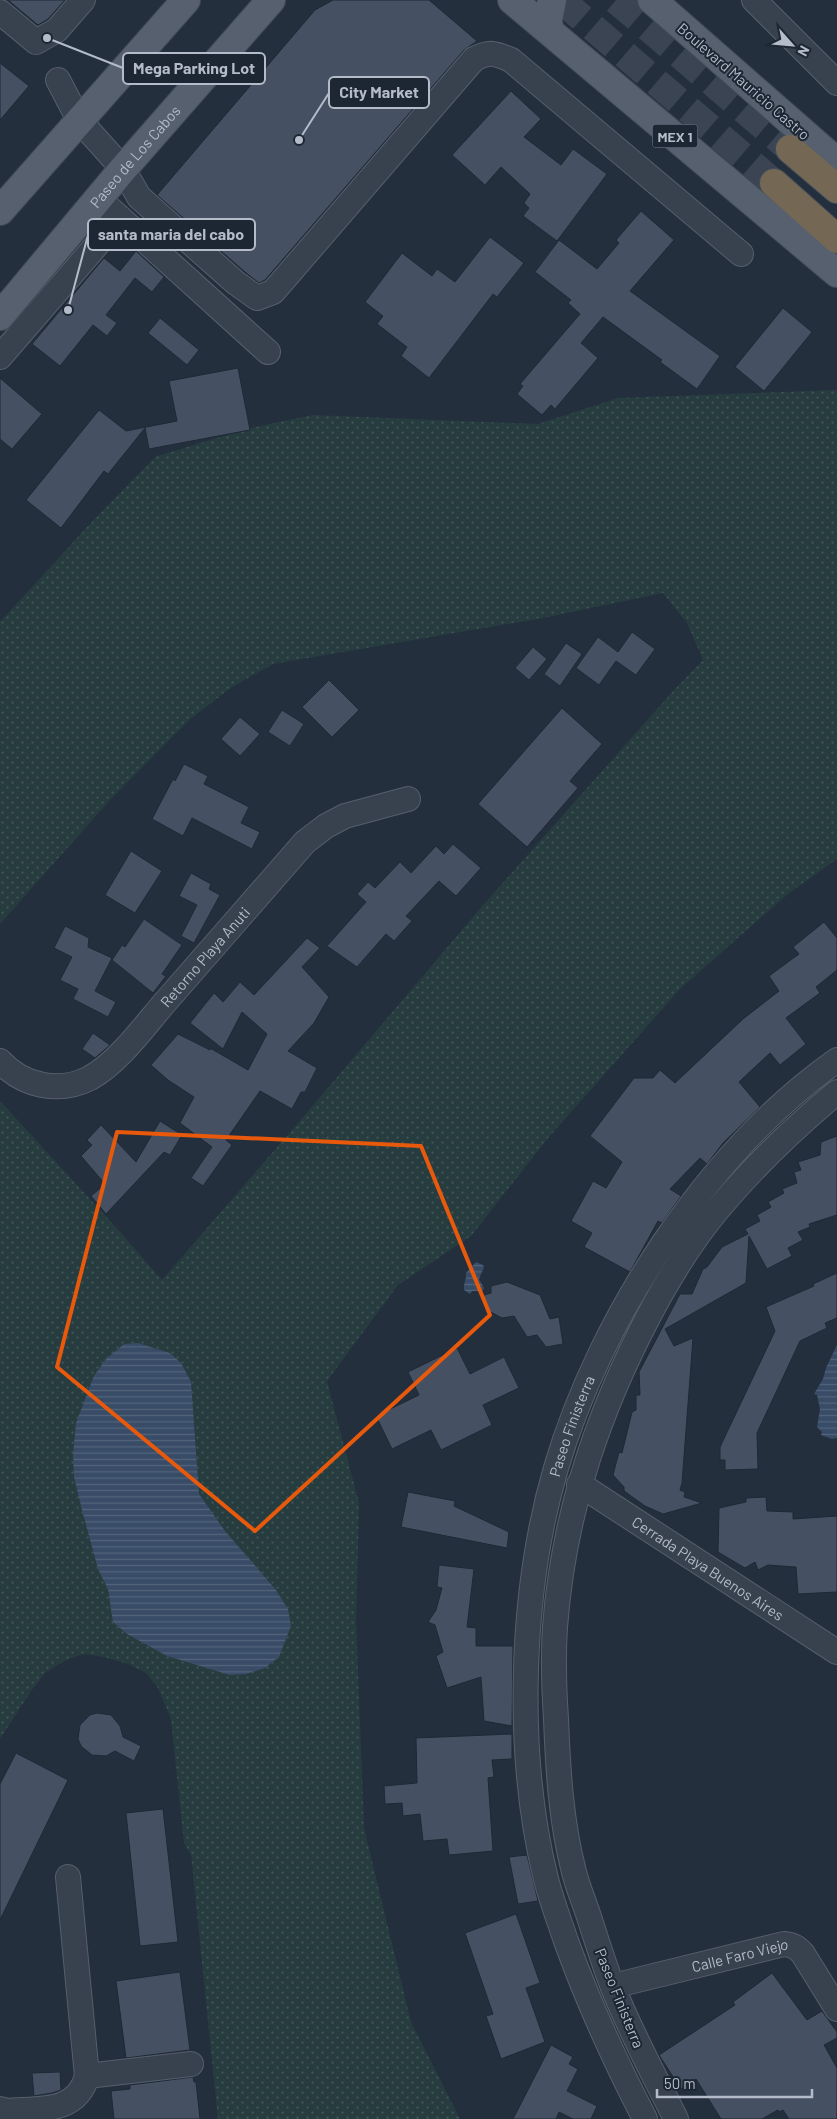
<svg xmlns="http://www.w3.org/2000/svg" width="837" height="2119" font-family="Barlow,sans-serif">
	<defs>
		<pattern id="grass-dots" width="8" height="8" patternUnits="userSpaceOnUse" patternTransform="scale(1.25)"><rect width="8" height="8" fill="#263c3f"/><path d="M2 2h.1M6 6h.1" fill="none" stroke="#435659" stroke-width="1.8" stroke-linecap="round"/></pattern>
		<pattern id="water-rules" width="6" height="5" patternUnits="userSpaceOnUse" patternTransform="scale(1.25)"><rect width="6" height="5" fill="#394c67"/><path d="M0 2.5h6" fill="none" stroke="#53647b"/></pattern>
	</defs>
	<rect width="100%" height="100%" fill="#242f3e"/>
	<path fill="url(#grass-dots)" d="M 837,390 L 837,859 L 789,893 L 681,988 L 548,1138 L 471,1236 L 398,1285 L 327,1381 L 359,1503 L 356,1621 L 364,1828 L 411,2022 L 460,2119 L 218,2119 L 191,1854 L 184,1843 L 171,1719 L 158,1688 L 146,1673 L 128,1664 L 104,1657 L 83,1654 L 64,1661 L 45,1673 L 31,1691 L 0,1739 L 0,1101 L 122,1234 L 162,1280 L 305,1115 L 484,904 L 674,690 L 703,660 L 687,623 L 663,593 L 543,618 L 273,664 L 232,687 L 189,720 L 110,800 L 0,924 L 0,622 L 87,527 L 155,457 L 246,429 L 313,415 L 538,424 L 618,398 Z"/>
	<g fill="url(#water-rules)">
		<path d="M 476,1262 L 483,1265 L 484,1267 L 479,1279 L 484,1288 L 482,1291 L 472,1291 L 470,1294 L 464,1290 C 463,1284 467,1279 466,1273 Z"/>
		<path d="M 138,1343 L 170,1353 L 181,1363 L 191,1382 L 199,1494 L 225,1531 L 276,1590 L 288,1609 L 291,1626 L 279,1657 L 265,1668 L 246,1674 L 230,1675 L 167,1656 L 127,1634 L 113,1622 L 108,1589 L 98,1569 L 82,1510 L 74,1477 L 73,1455 L 76,1423 L 94,1376 L 106,1359 L 124,1344 Z"/>
		<path d="M 837,1345 L 837,1438 L 832,1439 L 821,1435 L 822,1432 L 817,1427 L 820,1409 L 817,1395 L 814,1394 L 823,1379 L 826,1368 Z"/>
	</g>
	<g fill="#455162" stroke="#1f2835">
		<path d="M 8,0 L 65,0 L 48,19 L 38,25 Z"/>
		<path d="M 333,0 L 429,0 L 477,41 L 464,50 L 265,280 L 259,283 L 245,272 L 157,195 L 315,10 Z"/>
		<path d="M 0,63 L 29,86 L 0,120 Z"/>
		<path d="M 511,91 L 541,119 L 524,137 L 561,165 L 573,149 L 607,174 L 557,241 L 523,216 L 529,208 L 524,203 L 530,194 L 501,167 L 485,185 L 452,155 Z"/>
		<path d="M 641,211 L 674,240 L 630,291 L 720,356 L 697,389 L 660,362 L 662,360 L 603,317 L 581,343 L 598,358 L 555,409 L 551,405 L 542,415 L 517,394 L 523,386 L 520,384 L 580,314 L 568,303 L 571,300 L 535,272 L 559,240 L 597,269 L 619,243 L 616,240 Z"/>
		<path d="M 490,237 L 524,263 L 497,297 L 493,294 L 429,378 L 401,356 L 407,347 L 377,324 L 383,316 L 365,302 L 402,253 L 432,276 L 437,269 L 455,282 Z"/>
		<path d="M 136,251 L 164,277 L 152,292 L 135,278 L 106,315 L 117,323 L 107,336 L 93,325 L 60,366 L 32,344 L 104,258 L 120,271 Z"/>
		<path d="M 783,308 L 812,332 L 764,391 L 735,367 Z"/>
		<path d="M 160,318 L 199,350 L 187,365 L 148,333 Z"/>
		<path d="M 238,368 L 250,430 L 149,449 L 145,428 L 108,474 L 104,471 L 61,528 L 26,500 L 99,410 L 126,431 L 177,421 L 169,381 Z"/>
		<path d="M 0,378 L 42,414 L 12,449 L 0,439 Z"/>
		<path d="M 632,632 L 655,649 L 636,675 L 616,661 L 599,685 L 576,668 L 598,637 L 618,652 Z"/>
		<path d="M 566,643 L 582,654 L 560,686 L 544,674 Z"/>
		<path d="M 533,647 L 547,659 L 529,680 L 515,668 Z"/>
		<path d="M 329,680 L 359,710 L 332,737 L 302,707 Z"/>
		<path d="M 562,708 L 602,744 L 570,781 L 578,788 L 527,847 L 478,804 Z"/>
		<path d="M 282,710 L 304,724 L 290,746 L 268,732 Z"/>
		<path d="M 240,717 L 260,734 L 240,756 L 221,739 Z"/>
		<path d="M 184,764 L 208,776 L 204,784 L 249,807 L 241,823 L 260,832 L 252,849 L 192,818 L 183,836 L 152,819 L 173,779 L 175,781 Z"/>
		<path d="M 453,844 L 481,868 L 456,896 L 439,881 L 406,916 L 412,921 L 394,941 L 386,934 L 357,967 L 327,946 L 366,902 L 357,894 L 368,882 L 375,888 L 400,862 L 411,873 L 436,846 L 444,854 Z"/>
		<path d="M 131,851 L 162,871 L 135,913 L 105,895 Z"/>
		<path d="M 191,873 L 211,884 L 209,889 L 220,895 L 194,943 L 181,936 L 197,905 L 179,896 Z"/>
		<path d="M 144,919 L 182,945 L 162,974 L 166,976 L 153,993 L 112,960 L 122,945 L 125,947 Z"/>
		<path d="M 824,922 L 837,938 L 837,970 L 816,987 L 820,993 L 786,1018 L 806,1044 L 780,1065 L 770,1053 L 739,1082 L 760,1107 L 723,1143 L 707,1164 L 700,1158 L 670,1189 L 681,1196 L 662,1223 L 658,1221 L 630,1272 L 584,1247 L 592,1233 L 571,1221 L 593,1181 L 606,1188 L 622,1162 L 590,1136 L 634,1078 L 653,1078 L 660,1070 L 675,1083 L 743,1019 L 779,991 L 769,976 L 799,954 L 793,947 Z"/>
		<path d="M 65,926 L 89,938 L 88,947 L 112,958 L 95,991 L 116,1002 L 108,1017 L 73,999 L 78,989 L 60,980 L 72,957 L 54,948 Z"/>
		<path d="M 307,938 L 320,948 L 302,967 L 329,997 L 314,1023 L 288,1051 L 317,1068 L 305,1092 L 301,1092 L 292,1109 L 260,1091 L 226,1140 L 232,1145 L 203,1186 L 191,1178 L 212,1147 L 180,1123 L 194,1097 L 168,1080 L 151,1065 L 178,1034 L 210,1050 L 210,1048 L 248,1070 L 267,1034 L 242,1012 L 223,1049 L 190,1023 L 214,993 L 223,1002 L 240,982 L 254,995 Z"/>
		<path d="M 93,1033 L 110,1045 L 95,1058 L 82,1049 Z"/>
		<path d="M 160,1121 L 182,1135 L 170,1155 L 164,1152 L 106,1214 L 91,1196 L 105,1184 L 81,1156 L 92,1145 L 87,1140 L 101,1125 L 136,1162 Z"/>
		<path d="M 837,1136 L 837,1215 L 809,1224 L 810,1227 L 798,1232 L 803,1240 L 788,1248 L 792,1256 L 767,1269 L 749,1236 L 746,1283 L 665,1329 L 674,1346 L 693,1338 L 682,1483 L 680,1490 L 685,1492 L 684,1497 L 702,1503 L 663,1514 L 645,1506 L 624,1491 L 624,1487 L 613,1475 L 619,1452 L 622,1453 L 632,1412 L 636,1410 L 636,1395 L 640,1395 L 639,1372 L 680,1294 L 692,1294 L 703,1269 L 707,1267 L 722,1247 L 748,1234 L 745,1229 L 760,1221 L 757,1215 L 771,1207 L 768,1202 L 784,1193 L 782,1189 L 797,1183 L 794,1172 L 801,1170 L 798,1162 L 820,1155 L 821,1142 Z"/>
		<path d="M 837,1273 L 837,1318 L 825,1323 L 827,1328 L 800,1341 L 757,1433 L 758,1469 L 725,1470 L 725,1460 L 720,1460 L 720,1447 L 775,1331 L 766,1307 L 814,1286 L 813,1284 Z"/>
		<path d="M 507,1282 L 540,1295 L 550,1319 L 559,1317 L 563,1344 L 546,1347 L 537,1335 L 527,1337 L 514,1316 L 502,1318 L 485,1309 L 481,1296 L 491,1293 L 491,1286 Z"/>
		<path d="M 457,1348 L 470,1374 L 504,1357 L 519,1388 L 483,1405 L 492,1425 L 441,1450 L 431,1430 L 392,1449 L 376,1416 L 419,1395 L 408,1372 Z"/>
		<path d="M 408,1492 L 455,1501 L 454,1506 L 509,1532 L 507,1548 L 401,1527 Z"/>
		<path d="M 766,1497 L 767,1511 L 793,1512 L 793,1519 L 837,1516 L 837,1592 L 798,1594 L 796,1567 L 768,1565 L 758,1570 L 755,1562 L 745,1568 L 718,1552 L 719,1508 L 746,1502 L 746,1498 Z"/>
		<path d="M 439,1565 L 474,1569 L 467,1627 L 476,1628 L 476,1646 L 513,1646 L 512,1726 L 484,1721 L 481,1677 L 447,1688 L 436,1656 L 443,1652 L 435,1625 L 428,1622 L 436,1610 L 442,1588 L 437,1587 Z"/>
		<path d="M 97,1713 L 111,1715 L 120,1726 L 123,1737 L 141,1746 L 134,1761 L 115,1751 L 106,1756 L 92,1755 L 81,1746 L 78,1739 L 80,1725 L 90,1715 Z"/>
		<path d="M 512,1734 L 512,1759 L 492,1760 L 494,1777 L 488,1778 L 493,1851 L 449,1855 L 447,1839 L 423,1841 L 420,1814 L 403,1816 L 402,1803 L 385,1804 L 384,1786 L 417,1783 L 416,1738 Z"/>
		<path d="M 16,1753 L 68,1780 L 0,1920 L 0,1784 Z"/>
		<path d="M 163,1809 L 178,1942 L 140,1946 L 126,1813 Z"/>
		<path d="M 527,1855 L 538,1901 L 518,1904 L 509,1857 Z"/>
		<path d="M 516,1914 L 540,1983 L 526,1988 L 545,2042 L 501,2059 L 486,2016 L 493,2014 L 465,1933 Z"/>
		<path d="M 180,1972 L 190,2050 L 126,2058 L 116,1981 Z"/>
		<path d="M 772,1973 L 807,2020 L 822,2011 L 837,2032 L 837,2038 L 824,2045 L 837,2068 L 837,2119 L 789,2119 L 783,2110 L 779,2112 L 778,2110 L 762,2119 L 721,2119 L 696,2079 L 681,2089 L 659,2055 L 735,2005 L 733,2002 Z"/>
		<path d="M 551,2045 L 573,2057 L 569,2064 L 578,2069 L 567,2091 L 597,2106 L 591,2119 L 573,2119 L 559,2112 L 556,2119 L 513,2119 Z"/>
		<path d="M 60,2072 L 61,2090 L 52,2093 L 34,2096 L 32,2073 Z"/>
		<path d="M 193,2077 L 194,2082 L 196,2082 L 200,2119 L 114,2119 L 111,2091 L 130,2089 L 130,2085 Z"/>
	</g>
	<g fill="none" stroke-linecap="round" stroke-linejoin="round">
		<g stroke="#3a4453" stroke-width="28" stroke-dasharray="28 14" stroke-linecap="butt">
			<path d="M 561,0 L 774,183"/>
			<path d="M 616,0 L 790,149"/>
		</g>
		<g stroke="#565f6c" stroke-width="26">
			<g id="minor">
				<path d="M 754,0 L 837,83"/>
				<path d="M 0,12 L 36,42 L 57,30 L 83,0"/>
				<path d="M 58,80 L 79,120 L 123,169 L 139,197 L 236,283 L 257,298 L 273,292 L 474,59 C 490,51 495,53 511,60 L 741,254"/>
				<path d="M 99,199 L 268,352"/>
				<path d="M 0,357 L 120,218"/>
				<path id="s1" d="M 0,1061 C 23,1086 59,1094 90,1078 C 119,1062 145,1025 167,1000 C 213,947 259,895 305,842 L 326,826 L 345,816 L 408,799"/>
				<path id="s2" d="M 579,1484 L 837,1652"/>
				<path id="s3" d="M 613,1986 L 784,1944 C 793,1945 797,1947 803,1954 L 837,2009"/>
				<path d="M 87,2076 L 191,2064"/>
				<path d="M 0,2109 L 7,2111 C 39,2108 77,2114 87,2076 L 68,1877"/>
				<path id="s4" d="M 645,2119 C 615,2061 588,2002 566,1941 C 559,1920 551,1899 546,1879 C 515,1754 520,1591 556,1468 C 600,1318 708,1151 837,1060"/>
				<path d="M 676,2119 C 654,2075 630,2031 612,1985 C 604,1964 597,1942 590,1920 C 585,1904 578,1888 574,1872 C 561,1822 558,1770 556,1719 C 554,1689 553,1657 555,1627 C 563,1521 593,1427 640,1333 C 662,1289 687,1246 719,1208 C 755,1165 795,1127 837,1092"/>
			</g>
		</g>
		<g stroke="#414a57" stroke-width="30">
			<g id="major">
				<path d="M 512,0 L 837,273"/>
				<path d="M 652,0 L 837,162"/>
				<path d="M 549,30 L 548,20 L 552,0"/>
				<path d="M 0,211 L 186,0"/>
				<path id="s5" d="M 0,316 L 123,169 L 271,0"/>
			</g>
		</g>
		<g stroke="#434c59" stroke-width="30">
			<g id="highway">
				<path d="M 790,149 L 837,189"/>
				<path d="M 774,183 L 837,239"/>
			</g>
		</g>
		<use href="#minor" stroke="#38414e" stroke-width="24"/>
		<use href="#major" stroke="#56606e" stroke-width="28"/>
		<use href="#highway" stroke="#746855" stroke-width="28"/>
	</g>
	<path fill="none" stroke="#e8590c" stroke-width="4" stroke-linejoin="round" d="M 117,1132 L 421,1146 L 490,1315 L 255,1531 L 57,1367 Z"/>
	<g text-anchor="middle" dominant-baseline="central" stroke-width="4" stroke-linejoin="round" paint-order="stroke">
		<rect fill="#1d2633" stroke="#878f9c" stroke-width="1" x="652.5" y="124.5" width="45" height="23" rx="4"/>
		<g font-size="14" font-weight="bold" fill="#b4bcc9">
			<text x="675" y="136">MEX 1</text>
		</g>
		<g font-size="15" fill="#b4bcc9" stroke="#1d2633">
			<text transform="translate(744 81) rotate(41)">Boulevard Mauricio Castro</text>
			<text stroke="none"><textPath href="#s5" startOffset="209">Paseo de Los Cabos</textPath></text>
			<text stroke="none"><textPath href="#s1" startOffset="266">Retorno Playa Anuti</textPath></text>
			<text stroke="none"><textPath href="#s4" startOffset="720">Paseo Finisterra</textPath></text>
			<text stroke="none"><textPath href="#s2" startOffset="154">Cerrada Playa Buenos Aires</textPath></text>
			<text stroke="none"><textPath href="#s3" startOffset="131">Calle Faro Viejo</textPath></text>
			<text transform="translate(620 1998) rotate(68)">Paseo Finisterra</text>
		</g>
	</g>
	<path fill="none" stroke="#b4bcc9" stroke-width="2" d="M47 38L123 68M299 140L329 93M68 310L88 235"/>
	<g fill="#b4bcc9" stroke="#1d2633" stroke-width="2">
		<circle cx="47" cy="38" r="5"/>
		<circle cx="299" cy="140" r="5"/>
		<circle cx="68" cy="310" r="5"/>
	</g>
	<g fill="#1d2633" stroke="#b4bcc9" stroke-width="2">
		<rect x="123" y="53" width="142" height="31" rx="5"/>
		<rect x="329" y="77" width="100" height="31" rx="5"/>
		<rect x="88" y="219" width="167" height="31" rx="5"/>
	</g>
	<g font-size="16" text-anchor="middle" font-weight="bold" fill="#b4bcc9">
		<text x="194" y="74">Mega Parking Lot</text>
		<text x="379" y="98">City Market</text>
		<text x="171" y="240">santa maria del cabo</text>
	</g>
	<g transform="translate(792 45) rotate(117)" stroke="#1d2633" stroke-width="4" paint-order="stroke">
	<path d="M0-4L9 19L0 12L-9 19Z" fill="#b4bcc9"/>
	<text y="-8" font-size="14" font-weight="bold" text-anchor="middle" fill="#b4bcc9">N</text>
	</g>
	<path d="M657 2089v8h155v-8" fill="none" stroke="#b4bcc9" stroke-width="2.5"/>
	<text x="664" y="2089" font-size="15" fill="#b4bcc9" stroke="#1d2633" stroke-width="4" paint-order="stroke">50 m</text>
</svg>
